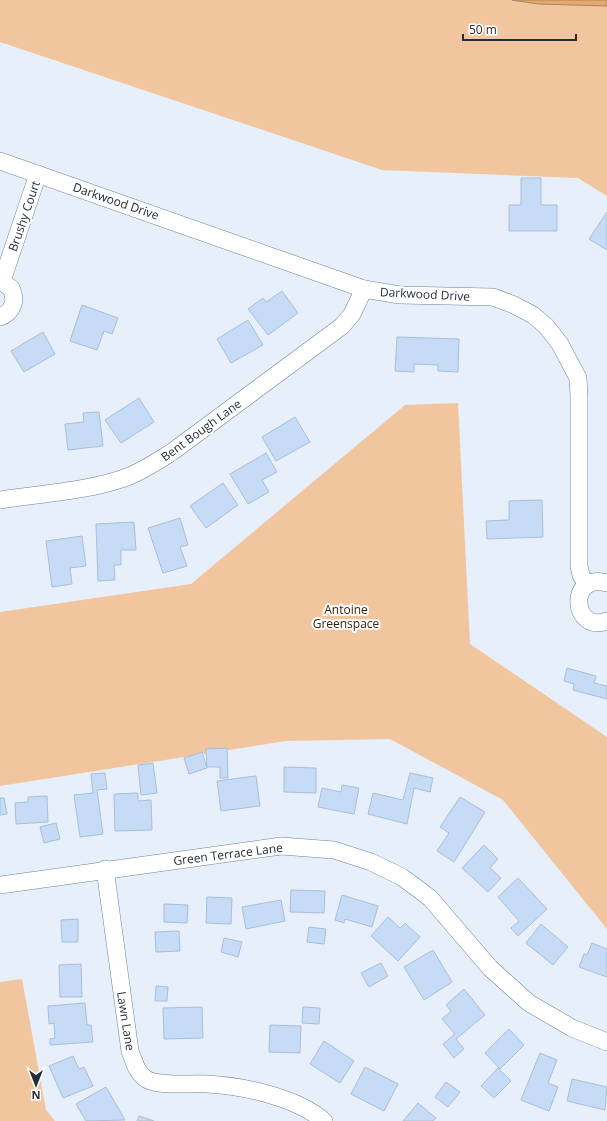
<svg xmlns="http://www.w3.org/2000/svg" width="607" height="1121" font-family="'Open Sans',sans-serif">
	<rect width="100%" height="100%" fill="#e7effa"/>
	<g fill="#f1c69e">
		<path d="M 0,0 L 607,0 L 607,196 L 578,178 L 382,170 L 0,42 Z"/>
		<path d="M 458,403 L 470,644 L 607,737 L 607,929 L 503,800 L 390,739 L 286,741 L 0,786 L 0,612 L 191,584 L 405,405 Z"/>
		<path d="M 22,979 L 46,1110 L 55,1121 L 0,1121 L 0,982 Z"/>
	</g>
	<path fill="#e6a96d" stroke="#ac845d" d="M 512,0 L 607,0 L 607,6 L 538,4 Z"/>
	<g fill="#c6dbf5" stroke="#a9bed7">
		<path d="M 521,178 L 541,178 L 541,205 L 557,205 L 557,231 L 509,231 L 509,205 L 521,205 Z"/>
		<path d="M 607,212 L 607,250 L 589,239 Z"/>
		<path d="M 282,291 L 298,313 L 268,335 L 248,309 L 263,298 L 266,302 Z"/>
		<path d="M 82,305 L 118,318 L 112,334 L 104,331 L 97,350 L 70,341 Z"/>
		<path d="M 248,320 L 263,345 L 231,363 L 217,339 Z"/>
		<path d="M 43,332 L 55,354 L 24,372 L 11,351 Z"/>
		<path d="M 397,337 L 459,339 L 458,372 L 438,371 L 438,365 L 414,364 L 414,372 L 395,371 Z"/>
		<path d="M 139,398 L 154,422 L 121,443 L 105,420 Z"/>
		<path d="M 99,412 L 103,446 L 68,450 L 65,424 L 84,422 L 83,413 Z"/>
		<path d="M 295,417 L 310,442 L 276,461 L 262,437 Z"/>
		<path d="M 266,453 L 277,472 L 262,480 L 269,492 L 248,504 L 230,474 Z"/>
		<path d="M 223,483 L 238,505 L 206,528 L 190,506 Z"/>
		<path d="M 542,500 L 543,537 L 487,539 L 486,521 L 509,520 L 509,501 Z"/>
		<path d="M 180,518 L 188,545 L 180,547 L 187,566 L 163,573 L 148,528 Z"/>
		<path d="M 134,522 L 136,550 L 121,550 L 121,565 L 114,565 L 115,580 L 98,581 L 96,524 Z"/>
		<path d="M 82,536 L 86,566 L 70,568 L 72,584 L 52,587 L 46,541 Z"/>
		<path d="M 567,668 L 596,676 L 594,683 L 607,686 L 607,699 L 573,690 L 574,684 L 564,681 Z"/>
		<path d="M 227,748 L 228,778 L 220,778 L 220,767 L 207,767 L 206,749 Z"/>
		<path d="M 202,752 L 207,768 L 189,774 L 184,758 Z"/>
		<path d="M 153,763 L 157,793 L 141,795 L 138,765 Z"/>
		<path d="M 284,767 L 316,768 L 316,793 L 284,792 Z"/>
		<path d="M 105,773 L 107,789 L 97,790 L 103,834 L 80,837 L 74,795 L 93,793 L 91,774 Z"/>
		<path d="M 410,773 L 433,778 L 430,792 L 414,788 L 407,824 L 368,814 L 373,793 L 403,800 Z"/>
		<path d="M 256,776 L 260,806 L 221,811 L 217,781 Z"/>
		<path d="M 342,785 L 359,788 L 354,814 L 318,807 L 322,788 L 341,792 Z"/>
		<path d="M 138,793 L 138,801 L 151,800 L 152,830 L 115,831 L 114,794 Z"/>
		<path d="M 47,796 L 48,822 L 16,824 L 15,803 L 28,802 L 28,797 Z"/>
		<path d="M 460,797 L 485,812 L 454,862 L 437,851 L 449,833 L 440,827 Z"/>
		<path d="M 0,798 L 4,798 L 7,814 L 0,815 Z"/>
		<path d="M 56,823 L 60,839 L 44,843 L 40,827 Z"/>
		<path d="M 484,845 L 498,859 L 490,868 L 501,878 L 488,892 L 462,868 Z"/>
		<path d="M 518,878 L 547,909 L 518,936 L 511,928 L 519,921 L 498,897 Z"/>
		<path d="M 291,890 L 325,891 L 324,913 L 290,912 Z"/>
		<path d="M 342,895 L 378,906 L 372,927 L 345,919 L 344,923 L 335,920 Z"/>
		<path d="M 207,897 L 232,898 L 231,924 L 206,923 Z"/>
		<path d="M 281,900 L 285,921 L 246,929 L 242,907 Z"/>
		<path d="M 164,904 L 188,905 L 187,923 L 164,922 Z"/>
		<path d="M 388,917 L 400,928 L 405,923 L 420,937 L 398,961 L 371,936 Z"/>
		<path d="M 78,919 L 78,942 L 62,942 L 61,920 Z"/>
		<path d="M 541,924 L 568,947 L 553,965 L 526,943 Z"/>
		<path d="M 309,927 L 326,929 L 324,944 L 307,942 Z"/>
		<path d="M 179,931 L 180,951 L 156,952 L 155,932 Z"/>
		<path d="M 224,938 L 242,942 L 238,957 L 221,952 Z"/>
		<path d="M 592,943 L 607,949 L 607,977 L 579,967 L 584,954 L 587,955 Z"/>
		<path d="M 433,950 L 452,982 L 424,1000 L 404,967 Z"/>
		<path d="M 381,963 L 388,976 L 369,987 L 361,973 Z"/>
		<path d="M 81,964 L 82,997 L 60,997 L 59,965 Z"/>
		<path d="M 156,986 L 168,987 L 167,1001 L 155,1001 Z"/>
		<path d="M 464,989 L 485,1015 L 456,1039 L 464,1049 L 454,1058 L 443,1044 L 455,1034 L 442,1019 L 451,1011 L 446,1005 Z"/>
		<path d="M 85,1003 L 87,1025 L 91,1025 L 93,1042 L 50,1045 L 50,1039 L 55,1038 L 54,1023 L 49,1024 L 48,1006 Z"/>
		<path d="M 202,1007 L 203,1038 L 164,1039 L 163,1008 Z"/>
		<path d="M 303,1007 L 320,1008 L 319,1024 L 302,1023 Z"/>
		<path d="M 270,1025 L 301,1026 L 300,1053 L 269,1052 Z"/>
		<path d="M 509,1029 L 524,1045 L 500,1069 L 485,1053 Z"/>
		<path d="M 324,1041 L 354,1061 L 340,1083 L 310,1064 Z"/>
		<path d="M 540,1053 L 557,1060 L 548,1083 L 558,1087 L 549,1111 L 521,1100 Z"/>
		<path d="M 73,1056 L 79,1069 L 84,1067 L 93,1086 L 63,1098 L 49,1066 Z"/>
		<path d="M 365,1067 L 398,1084 L 384,1111 L 351,1094 Z"/>
		<path d="M 498,1068 L 511,1081 L 494,1098 L 481,1086 Z"/>
		<path d="M 572,1079 L 607,1087 L 605,1110 L 567,1101 Z"/>
		<path d="M 446,1082 L 460,1092 L 448,1107 L 435,1097 Z"/>
		<path d="M 106,1087 L 125,1120 L 86,1121 L 76,1104 Z"/>
		<path d="M 418,1103 L 436,1118 L 433,1121 L 403,1121 Z"/>
		<path d="M 139,1116 L 154,1121 L 137,1121 Z"/>
	</g>
	<g fill="none" stroke-linecap="round" stroke-linejoin="round">
		<g stroke="#6f8199" stroke-width="18">
			<g id="street">
				<path d="M 0,161 L 364,289 L 400,295 L 493,297 L 514,305 L 533,315 L 546,326 L 560,344 L 578,378 L 579,396 L 579,566 L 581,575 L 587,585"/>
				<path d="M 0,281 L 11,288 C 17,301 13,312 0,317"/>
				<path d="M 2,281 L 38,174"/>
				<path d="M 0,500 C 39,494 90,491 127,477 C 143,471 158,461 172,452 L 342,326 L 352,314 L 364,289"/>
				<path d="M 607,583 C 567,572 572,634 607,621"/>
				<path d="M 105,869 L 130,1051 C 134,1061 136,1072 146,1079 C 159,1087 191,1083 207,1084 C 243,1086 296,1097 324,1121"/>
				<path d="M 0,885 L 281,846 L 334,850 L 371,862 L 402,877 L 430,898 L 490,968 L 529,1003 L 572,1028 L 607,1042"/>
			</g>
		</g>
		<use href="#street" stroke="#fff" stroke-width="17"/>
	</g>
	<g text-anchor="middle" dominant-baseline="central" stroke-width="4" stroke-linejoin="round" paint-order="stroke">
		<g font-size="12" fill="#252d37" stroke="#fff">
			<text transform="translate(116 201) rotate(19)">Darkwood Drive</text>
			<text transform="translate(24 216) rotate(-71)">Brushy Court</text>
			<text transform="translate(425 294) rotate(3)">Darkwood Drive</text>
			<text transform="translate(201 430) rotate(-36)">Bent Bough Lane</text>
			<text transform="translate(228 854) rotate(-7)">Green Terrace Lane</text>
			<text transform="translate(126 1021) rotate(81)">Lawn Lane</text>
		</g>
		<g font-size="12" fill="#3b2308" stroke="#fff">
			<text x="346" y="609">Antoine<tspan x="346" dy="14">Greenspace</tspan></text>
		</g>
	</g>
	<g transform="translate(36 1085) rotate(180)" stroke="#ffffff" stroke-width="3" paint-order="stroke">
	<path d="M0-3L7 15L0 10L-7 15Z" fill="#252d37"/>
	<text y="-6" font-size="11" font-weight="bold" text-anchor="middle" fill="#252d37">N</text>
	</g>
	<path d="M463 34v6h113v-6" fill="none" stroke="#252d37" stroke-width="2"/>
	<text x="469" y="34" font-size="12" fill="#252d37" stroke="#ffffff" stroke-width="3" paint-order="stroke">50 m</text>
</svg>
